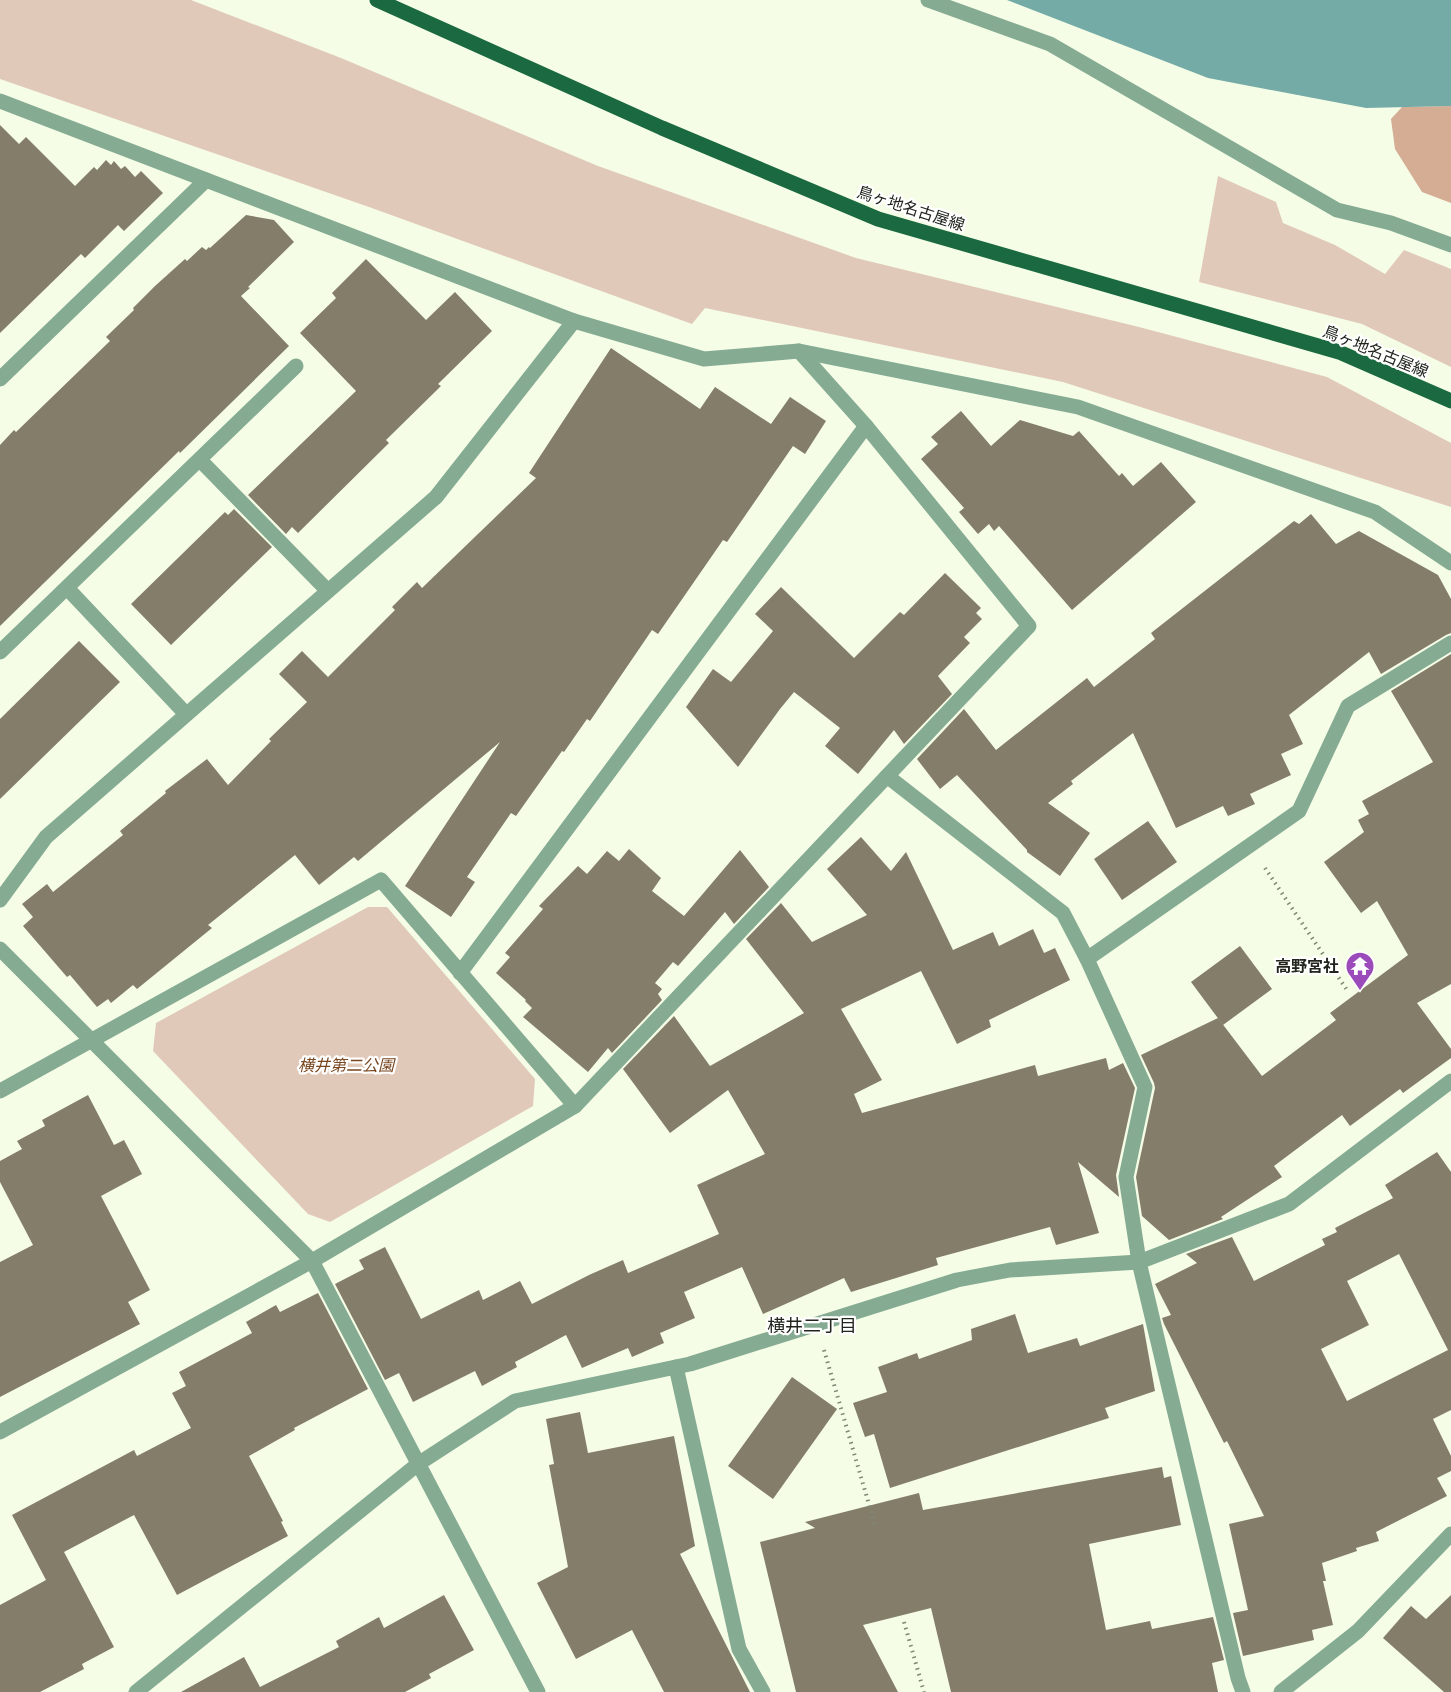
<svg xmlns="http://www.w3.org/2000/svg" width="1451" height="1692" font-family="Lora,'Noto Sans JP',serif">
	<rect width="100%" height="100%" fill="#f5fde6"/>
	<g fill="#e1c9b9">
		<path d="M 0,0 L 191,0 L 341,58 L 598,166 L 856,258 L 1139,327 L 1327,377 L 1451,443 L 1451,507 L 1063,382 L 705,308 L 692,324 L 369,207 L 0,79 Z"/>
		<path d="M 1218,176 L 1276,202 L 1283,223 L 1335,245 L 1385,274 L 1404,250 L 1451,269 L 1451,367 L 1362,324 L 1199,282 Z"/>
		<path d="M 368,907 L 387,907 L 535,1079 L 533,1106 L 330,1222 L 308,1214 L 153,1051 L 156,1023 Z"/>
	</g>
	<path fill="#d4ad94" d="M 1451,106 L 1451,203 L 1422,192 L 1395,149 L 1391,119 L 1402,107 Z"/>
	<path fill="#75aba7" d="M 1007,0 L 1451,0 L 1451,106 L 1366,108 L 1208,78 Z"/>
	<g fill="#847d69" fill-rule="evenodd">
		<path d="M 0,125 L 19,144 L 26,137 L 75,186 L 94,167 L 97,170 L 106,160 L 111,165 L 114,161 L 121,169 L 125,166 L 135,177 L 141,171 L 163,193 L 124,231 L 118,225 L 85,258 L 81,254 L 0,333 Z"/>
		<path d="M 246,215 L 274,220 L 294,242 L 248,287 L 250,288 L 241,296 L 289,346 L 180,453 L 179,451 L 0,626 L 0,445 L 14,430 L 16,432 L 110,341 L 106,337 L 134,310 L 133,308 L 155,286 L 185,259 L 187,261 L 202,247 L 206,250 L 209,247 L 210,248 Z"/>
		<path d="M 366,259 L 426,320 L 455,292 L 492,331 L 438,384 L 441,386 L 386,440 L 389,443 L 298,533 L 292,527 L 286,534 L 248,495 L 356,391 L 300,333 L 336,298 L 332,293 Z"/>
		<path d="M 611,348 L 700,409 L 715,387 L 771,424 L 790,397 L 826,421 L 805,454 L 793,446 L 727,542 L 723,540 L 658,634 L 652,630 L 590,721 L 587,719 L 564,752 L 562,751 L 516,816 L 511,813 L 467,877 L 475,882 L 451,917 L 405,886 L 500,742 L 358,861 L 354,857 L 319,885 L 295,855 L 208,925 L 212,928 L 137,989 L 133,985 L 111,1003 L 108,999 L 97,1007 L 70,975 L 67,977 L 23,926 L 33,917 L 22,904 L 47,884 L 53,892 L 123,835 L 120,831 L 166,793 L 165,791 L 207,759 L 228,785 L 271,741 L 269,739 L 307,702 L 279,674 L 302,651 L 328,677 L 395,610 L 392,607 L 417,582 L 422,588 L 536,478 L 529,473 Z"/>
		<path d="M 961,411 L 991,446 L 1020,420 L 1073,436 L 1079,431 L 1119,476 L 1122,473 L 1133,486 L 1161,462 L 1196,502 L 1072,610 L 999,526 L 994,531 L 989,524 L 978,534 L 959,512 L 964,508 L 921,459 L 938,444 L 931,437 Z"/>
		<path d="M 234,509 L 272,547 L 171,645 L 131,604 L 225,512 L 228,515 Z"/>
		<path d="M 1311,514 L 1336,544 L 1359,531 L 1438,575 L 1451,599 L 1451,633 L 1446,635 L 1381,674 L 1369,652 L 1289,715 L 1303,744 L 1281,754 L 1291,775 L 1250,794 L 1255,804 L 1228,816 L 1223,806 L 1176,828 L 1133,733 L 1071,781 L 1073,784 L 1048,803 L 1090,833 L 1060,876 L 1027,852 L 1027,850 L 957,775 L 940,789 L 917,759 L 964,709 L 996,750 L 1087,678 L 1094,687 L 1155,639 L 1151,633 L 1294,521 L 1299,524 Z"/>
		<path d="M 945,573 L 981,608 L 976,613 L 982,619 L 964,637 L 970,643 L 938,676 L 952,694 L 904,744 L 894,730 L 858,774 L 825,746 L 840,728 L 794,692 L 780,709 L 738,767 L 686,707 L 713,669 L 731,682 L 773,631 L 755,614 L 781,587 L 854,658 L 900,612 L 904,615 Z"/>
		<path d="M 79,641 L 120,682 L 0,799 L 0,719 Z"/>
		<path d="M 1451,654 L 1451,984 L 1417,1003 L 1451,1049 L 1451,1058 L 1403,1093 L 1400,1089 L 1350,1126 L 1342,1115 L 1274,1166 L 1282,1177 L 1221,1217 L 1223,1219 L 1169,1240 L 1142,1216 L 1136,1177 L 1155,1088 L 1154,1083 L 1141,1055 L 1218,1018 L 1262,1076 L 1336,1020 L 1330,1013 L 1408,955 L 1377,901 L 1361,913 L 1324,862 L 1364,832 L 1358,820 L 1369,814 L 1362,801 L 1433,762 L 1391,691 Z"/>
		<path d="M 1148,821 L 1177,862 L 1122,900 L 1094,859 Z"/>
		<path d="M 861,837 L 891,871 L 906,852 L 953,950 L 993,932 L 999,946 L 1033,929 L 1044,953 L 1055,948 L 1070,980 L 989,1020 L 991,1027 L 957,1044 L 921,971 L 841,1009 L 882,1080 L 854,1094 L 862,1113 L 1035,1065 L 1038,1076 L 1106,1058 L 1109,1070 L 1123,1063 L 1135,1088 L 1116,1175 L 1119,1197 L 1078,1162 L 1099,1233 L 1056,1245 L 1050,1227 L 936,1258 L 938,1265 L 851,1292 L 844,1278 L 763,1314 L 742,1267 L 684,1292 L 695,1318 L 660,1333 L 664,1343 L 632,1357 L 628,1348 L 582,1368 L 566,1335 L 515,1362 L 517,1367 L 482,1386 L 475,1371 L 413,1402 L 399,1373 L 385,1380 L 335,1284 L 364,1269 L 359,1260 L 385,1247 L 421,1319 L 479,1290 L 483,1300 L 520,1281 L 532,1304 L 589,1275 L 623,1260 L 628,1273 L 719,1234 L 697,1185 L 765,1154 L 728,1090 L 670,1133 L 623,1069 L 674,1016 L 710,1066 L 804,1013 L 746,939 L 781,903 L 812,942 L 867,915 L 827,869 Z"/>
		<path d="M 629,849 L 661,878 L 652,891 L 684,916 L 740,850 L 769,887 L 734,924 L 725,912 L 678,966 L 673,962 L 655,983 L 662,989 L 658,994 L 662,1000 L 612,1053 L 608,1048 L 588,1072 L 523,1017 L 532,1008 L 525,1001 L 526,1000 L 496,973 L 510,957 L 505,953 L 543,909 L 539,906 L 578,866 L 587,874 L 607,851 L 619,861 Z"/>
		<path d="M 1240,946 L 1272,989 L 1223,1025 L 1191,982 Z"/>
		<path d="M 88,1095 L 114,1145 L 124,1140 L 142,1174 L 101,1196 L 150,1290 L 128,1302 L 140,1324 L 0,1397 L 0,1262 L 33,1245 L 0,1182 L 0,1161 L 22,1149 L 17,1141 L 45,1126 L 42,1120 Z"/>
		<path d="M 1437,1152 L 1451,1172 L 1451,1410 L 1433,1419 L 1451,1456 L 1451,1471 L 1437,1478 L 1447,1496 L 1376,1532 L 1379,1541 L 1356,1548 L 1357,1551 L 1322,1563 L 1326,1581 L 1323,1581 L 1333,1625 L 1312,1630 L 1314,1640 L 1243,1656 L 1233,1613 L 1248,1610 L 1229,1524 L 1264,1516 L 1227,1441 L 1224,1443 L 1164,1324 L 1162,1318 L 1171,1315 L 1155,1284 L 1197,1263 L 1186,1254 L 1232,1237 L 1254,1281 L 1325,1245 L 1322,1239 L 1337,1232 L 1335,1228 L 1393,1198 L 1385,1185 ZM 1399,1254 L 1448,1350 L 1347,1401 L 1321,1349 L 1369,1325 L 1347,1281 Z"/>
		<path d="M 318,1293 L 368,1389 L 294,1428 L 295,1430 L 249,1456 L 283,1521 L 281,1522 L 288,1536 L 177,1595 L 134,1515 L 64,1552 L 114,1647 L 82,1664 L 84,1669 L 40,1692 L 0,1692 L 0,1605 L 46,1580 L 12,1515 L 134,1450 L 137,1456 L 191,1428 L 172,1393 L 186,1386 L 179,1372 L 252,1333 L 246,1322 L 276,1305 L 280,1312 Z"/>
		<path d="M 1015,1314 L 1028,1353 L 1077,1338 L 1080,1346 L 1143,1324 L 1155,1391 L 1105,1408 L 1109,1418 L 890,1488 L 874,1434 L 865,1437 L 853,1403 L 887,1392 L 878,1367 L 917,1353 L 919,1359 L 972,1340 L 971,1329 Z"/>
		<path d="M 792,1377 L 837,1409 L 773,1499 L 728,1466 Z"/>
		<path d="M 580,1412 L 588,1453 L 674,1436 L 695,1546 L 680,1554 L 750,1692 L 664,1692 L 632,1630 L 576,1659 L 537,1583 L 568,1567 L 549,1465 L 554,1464 L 546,1419 Z"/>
		<path d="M 1162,1467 L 1164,1478 L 1171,1476 L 1181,1525 L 1089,1544 L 1106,1630 L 1150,1621 L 1152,1629 L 1213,1617 L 1224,1660 L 1212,1663 L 1218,1692 L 951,1692 L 931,1608 L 863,1625 L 898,1692 L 796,1692 L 760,1542 L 815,1528 L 805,1522 L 919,1493 L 923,1510 Z"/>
		<path d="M 444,1595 L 474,1650 L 429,1674 L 431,1678 L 405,1692 L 181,1692 L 244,1657 L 260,1687 L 339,1647 L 336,1641 L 379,1617 L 384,1628 Z"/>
		<path d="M 1451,1595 L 1451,1692 L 1444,1692 L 1383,1638 L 1411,1606 L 1426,1619 Z"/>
	</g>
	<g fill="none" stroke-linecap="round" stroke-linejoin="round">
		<g stroke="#818778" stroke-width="4" stroke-dasharray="1.5 4.5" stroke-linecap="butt">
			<path d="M 1265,868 L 1347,990"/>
			<path d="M 824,1350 L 875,1525"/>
			<path d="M 904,1622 L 924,1692"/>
		</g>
		<g stroke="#86ab93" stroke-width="15">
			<path d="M 928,0 L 1050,44 L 1337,210 L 1391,223 L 1451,245"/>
			<path d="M 0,101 L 574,321 L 436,497 L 46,837 L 0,900"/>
			<path d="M 574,321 L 704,359 L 799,351 L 1078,407 L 1375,512 L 1451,563"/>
			<path d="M 0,379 L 206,180"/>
			<path d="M 200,460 L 328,591"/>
			<path d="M 67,588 L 186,714"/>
			<path d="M 0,652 L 296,366"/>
			<path d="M 887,776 L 1063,913 L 1087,959 L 1145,1087 L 1126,1177 L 1139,1262 L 1238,1678 L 1243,1692"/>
			<path d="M 0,949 L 312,1261 L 538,1692"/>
			<path d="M 1087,959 L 1299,811 L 1348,706 L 1451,643"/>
			<path d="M 460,973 L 866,426"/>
			<path d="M 0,1091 L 381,880 L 575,1106"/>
			<path d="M 676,1367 L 739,1649 L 763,1692"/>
			<path d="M 0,1432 L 312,1261 L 575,1106 L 1029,626 L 866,426 L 799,351"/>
			<path d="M 136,1692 L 418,1464 L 515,1401 L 690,1364 L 957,1280 L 1010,1270 L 1139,1262 L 1289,1204 L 1451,1081"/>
			<path d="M 1281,1692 L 1358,1631 L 1451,1534"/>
		</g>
		<path stroke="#1a6940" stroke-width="15" d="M 377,0 L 662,128 L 878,219 L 1339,352 L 1451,401"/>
	</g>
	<defs>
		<g id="temple-pin" transform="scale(1.5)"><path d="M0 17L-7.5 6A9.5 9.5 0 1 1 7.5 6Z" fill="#9c4bba" stroke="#fff"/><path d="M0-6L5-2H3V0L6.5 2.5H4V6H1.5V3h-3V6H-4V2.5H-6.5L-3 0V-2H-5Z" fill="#fff"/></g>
	</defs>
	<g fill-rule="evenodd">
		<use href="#temple-pin" x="1360" y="966"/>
	</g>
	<g text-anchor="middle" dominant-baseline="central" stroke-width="4.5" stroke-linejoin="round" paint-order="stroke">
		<g font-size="16" fill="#22251d" stroke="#fff">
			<text transform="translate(911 208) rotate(18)">鳥ヶ地名古屋線</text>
			<text transform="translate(1376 351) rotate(22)">鳥ヶ地名古屋線</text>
		</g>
		<g font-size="16" font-weight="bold" fill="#22251d" stroke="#fff" text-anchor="end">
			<text x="1339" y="966">高野宮社</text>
		</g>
		<g font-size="16" font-style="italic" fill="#794720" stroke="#fff">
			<text x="346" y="1065">横井第二公園</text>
		</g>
		<g font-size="18" fill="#22251d" stroke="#fff">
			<text x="812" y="1325">横井二丁目</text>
		</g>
	</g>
</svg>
